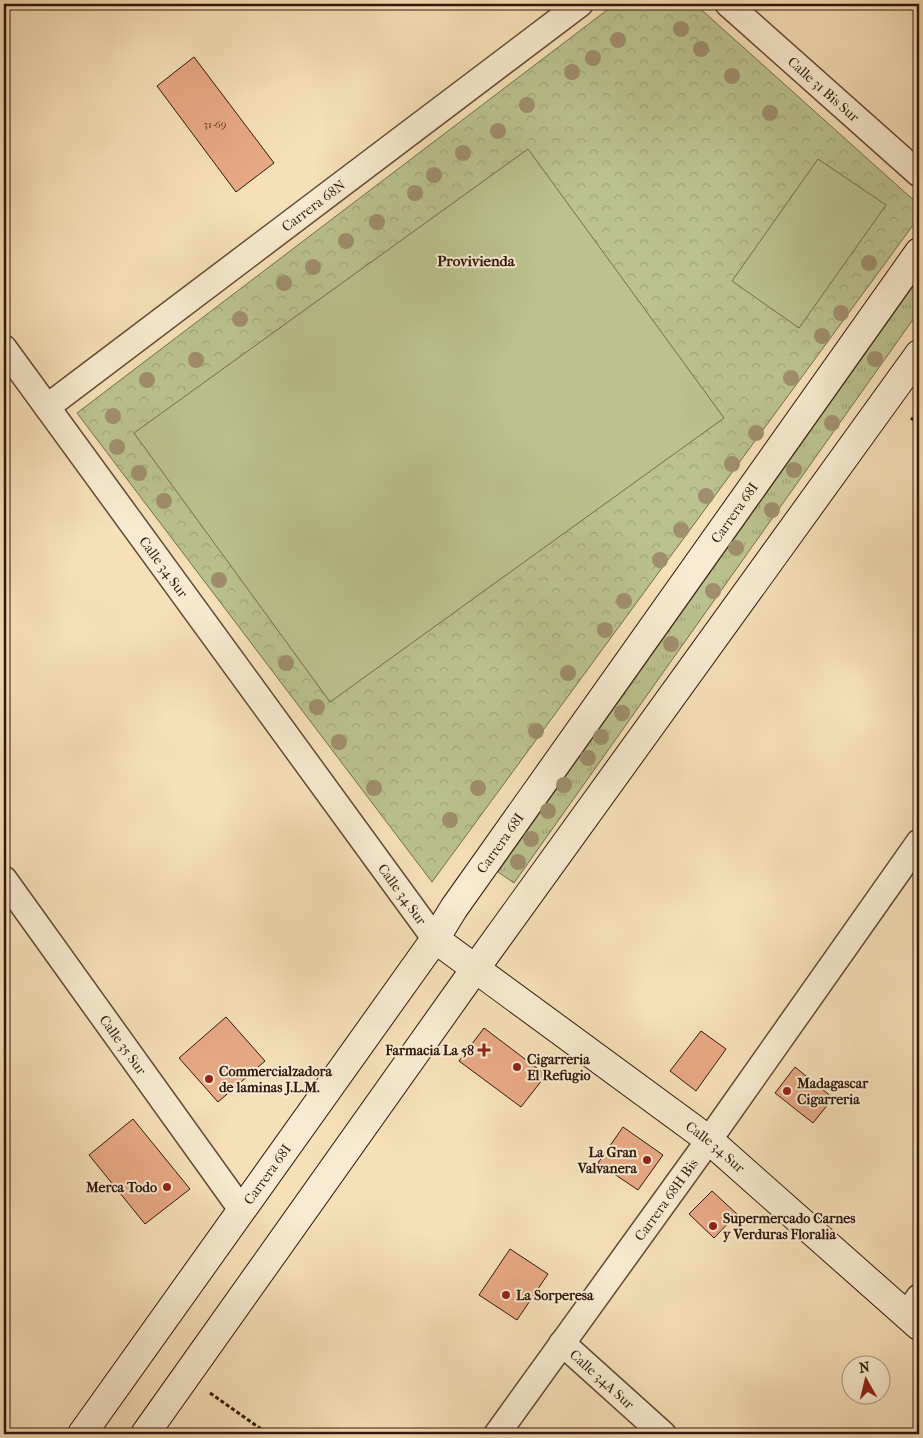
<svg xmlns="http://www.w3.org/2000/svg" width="923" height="1438" font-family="'IM FELL French Canon',serif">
	<defs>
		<pattern id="grass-tufts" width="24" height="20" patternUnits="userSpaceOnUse" patternTransform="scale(1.25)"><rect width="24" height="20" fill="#bbc28f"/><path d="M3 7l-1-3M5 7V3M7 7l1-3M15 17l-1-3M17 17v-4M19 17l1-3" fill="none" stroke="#a1a67a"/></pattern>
		<pattern id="park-crowns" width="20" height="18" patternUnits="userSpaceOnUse" patternTransform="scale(1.25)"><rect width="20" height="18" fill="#bbc28f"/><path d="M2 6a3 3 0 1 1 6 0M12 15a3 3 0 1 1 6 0" fill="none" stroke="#a1a67a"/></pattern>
	</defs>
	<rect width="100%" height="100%" fill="#f6e0b8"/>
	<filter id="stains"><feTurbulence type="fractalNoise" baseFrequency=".004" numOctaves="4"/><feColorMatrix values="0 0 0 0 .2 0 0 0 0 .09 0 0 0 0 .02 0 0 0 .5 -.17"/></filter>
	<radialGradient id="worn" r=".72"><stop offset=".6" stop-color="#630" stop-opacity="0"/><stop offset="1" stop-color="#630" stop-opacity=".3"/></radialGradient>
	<path fill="url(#grass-tufts)" stroke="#766c4c" d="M 919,278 L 919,311 L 514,883 L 498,872 Z"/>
	<path fill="url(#park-crowns)" stroke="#766c4c" d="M 615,4 L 695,4 L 919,205 L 919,217 L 432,882 L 77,413 Z"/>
	<g fill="#bbc28f" stroke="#766c4c">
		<path d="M 528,149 L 724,418 L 330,702 L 134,433 Z"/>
		<path d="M 818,159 L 886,205 L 799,328 L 732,281 Z"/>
	</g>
	<g fill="#e8a985" stroke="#31160a">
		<path d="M 194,57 L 274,163 L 236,192 L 157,86 Z"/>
		<path d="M 226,1017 L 265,1061 L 218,1102 L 179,1058 Z"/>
		<path d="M 484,1028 L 546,1075 L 521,1107 L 459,1061 Z"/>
		<path d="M 701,1031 L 726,1049 L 696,1091 L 670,1071 Z"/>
		<path d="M 795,1067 L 833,1098 L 813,1123 L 775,1093 Z"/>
		<path d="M 133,1119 L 190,1189 L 145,1224 L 89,1155 Z"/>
		<path d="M 623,1127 L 663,1155 L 638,1190 L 598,1163 Z"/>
		<path d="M 712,1191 L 737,1214 L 714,1238 L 689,1214 Z"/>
		<path d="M 510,1249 L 548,1274 L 517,1320 L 479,1295 Z"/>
	</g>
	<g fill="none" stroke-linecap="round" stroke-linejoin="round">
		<g stroke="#624836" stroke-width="28">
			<g id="street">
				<path id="s1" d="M 728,4 L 919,174"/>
				<path id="s2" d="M 4,348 L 435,939"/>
				<path id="s3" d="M 47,407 L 580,4"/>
				<path id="s4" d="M 4,879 L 241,1209"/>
				<path d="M 906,1315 L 919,1297"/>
				<path id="s5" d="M 562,1343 L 663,1434"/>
				<path id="s6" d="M 497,1434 L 709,1140 L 919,842"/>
			</g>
		</g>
		<g stroke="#31160a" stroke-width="30">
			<g id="secondary">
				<path id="s7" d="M 435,939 L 709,1140 L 919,1326"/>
				<path id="s8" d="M 82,1434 L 435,939 L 454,908 L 919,252"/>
				<path d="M 145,1434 L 475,969 L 919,354"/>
			</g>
		</g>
		<g stroke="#31160a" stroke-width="3" stroke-dasharray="4 2.5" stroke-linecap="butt">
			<path d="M 911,418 L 919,424"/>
			<path d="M 210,1393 L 268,1434"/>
		</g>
		<use href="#street" stroke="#f9ebd1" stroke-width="25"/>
		<use href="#secondary" stroke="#f9ebd1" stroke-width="28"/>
	</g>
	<g fill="#a08e6e">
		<circle cx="681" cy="29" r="8"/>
		<circle cx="618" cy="40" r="8"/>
		<circle cx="701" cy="49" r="8"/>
		<circle cx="593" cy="58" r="8"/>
		<circle cx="572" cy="72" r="8"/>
		<circle cx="732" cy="76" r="8"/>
		<circle cx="527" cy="105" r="8"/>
		<circle cx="770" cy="113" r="8"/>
		<circle cx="498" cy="131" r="8"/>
		<circle cx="463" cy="153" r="8"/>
		<circle cx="434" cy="175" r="8"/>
		<circle cx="415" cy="193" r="8"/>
		<circle cx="377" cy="222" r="8"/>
		<circle cx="346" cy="241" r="8"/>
		<circle cx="869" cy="263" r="8"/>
		<circle cx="313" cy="267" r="8"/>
		<circle cx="284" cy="283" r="8"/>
		<circle cx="841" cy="313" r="8"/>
		<circle cx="240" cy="319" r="8"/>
		<circle cx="822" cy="336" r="8"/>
		<circle cx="875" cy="359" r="8"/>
		<circle cx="196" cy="360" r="8"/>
		<circle cx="791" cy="378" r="8"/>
		<circle cx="147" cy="380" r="8"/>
		<circle cx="113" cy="416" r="8"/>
		<circle cx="832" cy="423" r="8"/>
		<circle cx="756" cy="433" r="8"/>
		<circle cx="117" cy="447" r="8"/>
		<circle cx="732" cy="464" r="8"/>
		<circle cx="794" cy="470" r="8"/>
		<circle cx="139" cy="473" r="8"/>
		<circle cx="706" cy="496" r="8"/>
		<circle cx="164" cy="501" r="8"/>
		<circle cx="772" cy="510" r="8"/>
		<circle cx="681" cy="530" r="8"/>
		<circle cx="736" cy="548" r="8"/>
		<circle cx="660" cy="560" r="8"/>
		<circle cx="219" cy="580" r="8"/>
		<circle cx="713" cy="591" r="8"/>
		<circle cx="624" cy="601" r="8"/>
		<circle cx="605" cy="630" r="8"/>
		<circle cx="671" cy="644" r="8"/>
		<circle cx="286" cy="663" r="8"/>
		<circle cx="568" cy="673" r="8"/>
		<circle cx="317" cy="707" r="8"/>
		<circle cx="622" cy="713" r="8"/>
		<circle cx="536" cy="731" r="8"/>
		<circle cx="601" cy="737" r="8"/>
		<circle cx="339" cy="742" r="8"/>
		<circle cx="588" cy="758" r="8"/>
		<circle cx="564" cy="785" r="8"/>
		<circle cx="374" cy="788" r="8"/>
		<circle cx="478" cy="788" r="8"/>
		<circle cx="548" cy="811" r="8"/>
		<circle cx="450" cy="820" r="8"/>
		<circle cx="531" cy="839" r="8"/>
		<circle cx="518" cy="862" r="8"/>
	</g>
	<g fill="#8f2418" stroke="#f9ebd1" stroke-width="2">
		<path d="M481.5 1042.5h5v5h5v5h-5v5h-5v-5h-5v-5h5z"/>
		<circle cx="517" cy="1067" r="5"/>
		<circle cx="209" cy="1079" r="5"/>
		<circle cx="787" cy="1091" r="5"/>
		<circle cx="647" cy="1160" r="5"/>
		<circle cx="167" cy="1187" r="5"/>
		<circle cx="713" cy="1226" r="5"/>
		<circle cx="506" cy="1295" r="5"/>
	</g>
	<g text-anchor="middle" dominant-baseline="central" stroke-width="4" stroke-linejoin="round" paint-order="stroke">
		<g font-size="11" fill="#5f3b29">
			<text x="215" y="124">31-69</text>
		</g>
		<g font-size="14" fill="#31160a" stroke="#f9ebd1">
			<text stroke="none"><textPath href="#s1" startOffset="128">Calle 31 Bis Sur</textPath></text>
			<text stroke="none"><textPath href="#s3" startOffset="334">Carrera 68N</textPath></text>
			<text stroke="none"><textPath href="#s8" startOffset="1129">Carrera 68I</textPath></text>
			<text stroke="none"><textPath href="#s2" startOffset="271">Calle 34 Sur</textPath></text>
			<text stroke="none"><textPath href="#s8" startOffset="724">Carrera 68I</textPath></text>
			<text stroke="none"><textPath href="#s2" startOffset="676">Calle 34 Sur</textPath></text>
			<text stroke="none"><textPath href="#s4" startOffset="204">Calle 35 Sur</textPath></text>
			<text stroke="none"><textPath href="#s7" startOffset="349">Calle 34 Sur</textPath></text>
			<text stroke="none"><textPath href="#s8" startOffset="319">Carrera 68I</textPath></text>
			<text stroke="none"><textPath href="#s6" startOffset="289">Carrera 68H Bis</textPath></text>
			<text stroke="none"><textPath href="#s5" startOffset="54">Calle 34A Sur</textPath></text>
		</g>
		<g font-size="14" font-weight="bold" fill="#31160a" stroke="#f9ebd1" text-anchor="start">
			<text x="474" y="1050" text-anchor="end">Farmacia La 58</text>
			<text x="527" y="1059">Cigarreria<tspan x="527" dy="16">El Refugio</tspan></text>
			<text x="219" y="1071">Commercialzadora<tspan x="219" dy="16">de laminas J.L.M.</tspan></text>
			<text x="797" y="1083">Madagascar<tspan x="797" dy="16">Cigarreria</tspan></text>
			<text x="637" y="1152" text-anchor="end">La Gran<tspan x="637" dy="16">Valvanera</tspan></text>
			<text x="157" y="1187" text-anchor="end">Merca Todo</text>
			<text x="723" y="1218">Supermercado Carnes<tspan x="723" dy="16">y Verduras Floralia</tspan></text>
			<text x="516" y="1295">La Sorperesa</text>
		</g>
		<g font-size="15" font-weight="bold" fill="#31160a" stroke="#f9ebd1">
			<text x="476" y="261">Provivienda</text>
		</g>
	</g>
	<rect width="923" height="1438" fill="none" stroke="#f6e0b8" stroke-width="20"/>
	<rect x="5" y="5" width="913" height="1428" fill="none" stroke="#31160a" stroke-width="2.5"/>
	<rect x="10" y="10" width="903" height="1418" fill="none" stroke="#31160a"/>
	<g transform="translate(866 1380) rotate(352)"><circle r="24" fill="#f9ebd1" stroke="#a99681"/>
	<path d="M0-4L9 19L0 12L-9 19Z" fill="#8f2418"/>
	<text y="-8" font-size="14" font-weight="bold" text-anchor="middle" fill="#31160a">N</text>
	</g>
	<rect width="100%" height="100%" filter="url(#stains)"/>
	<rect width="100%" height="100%" fill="url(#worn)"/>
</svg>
